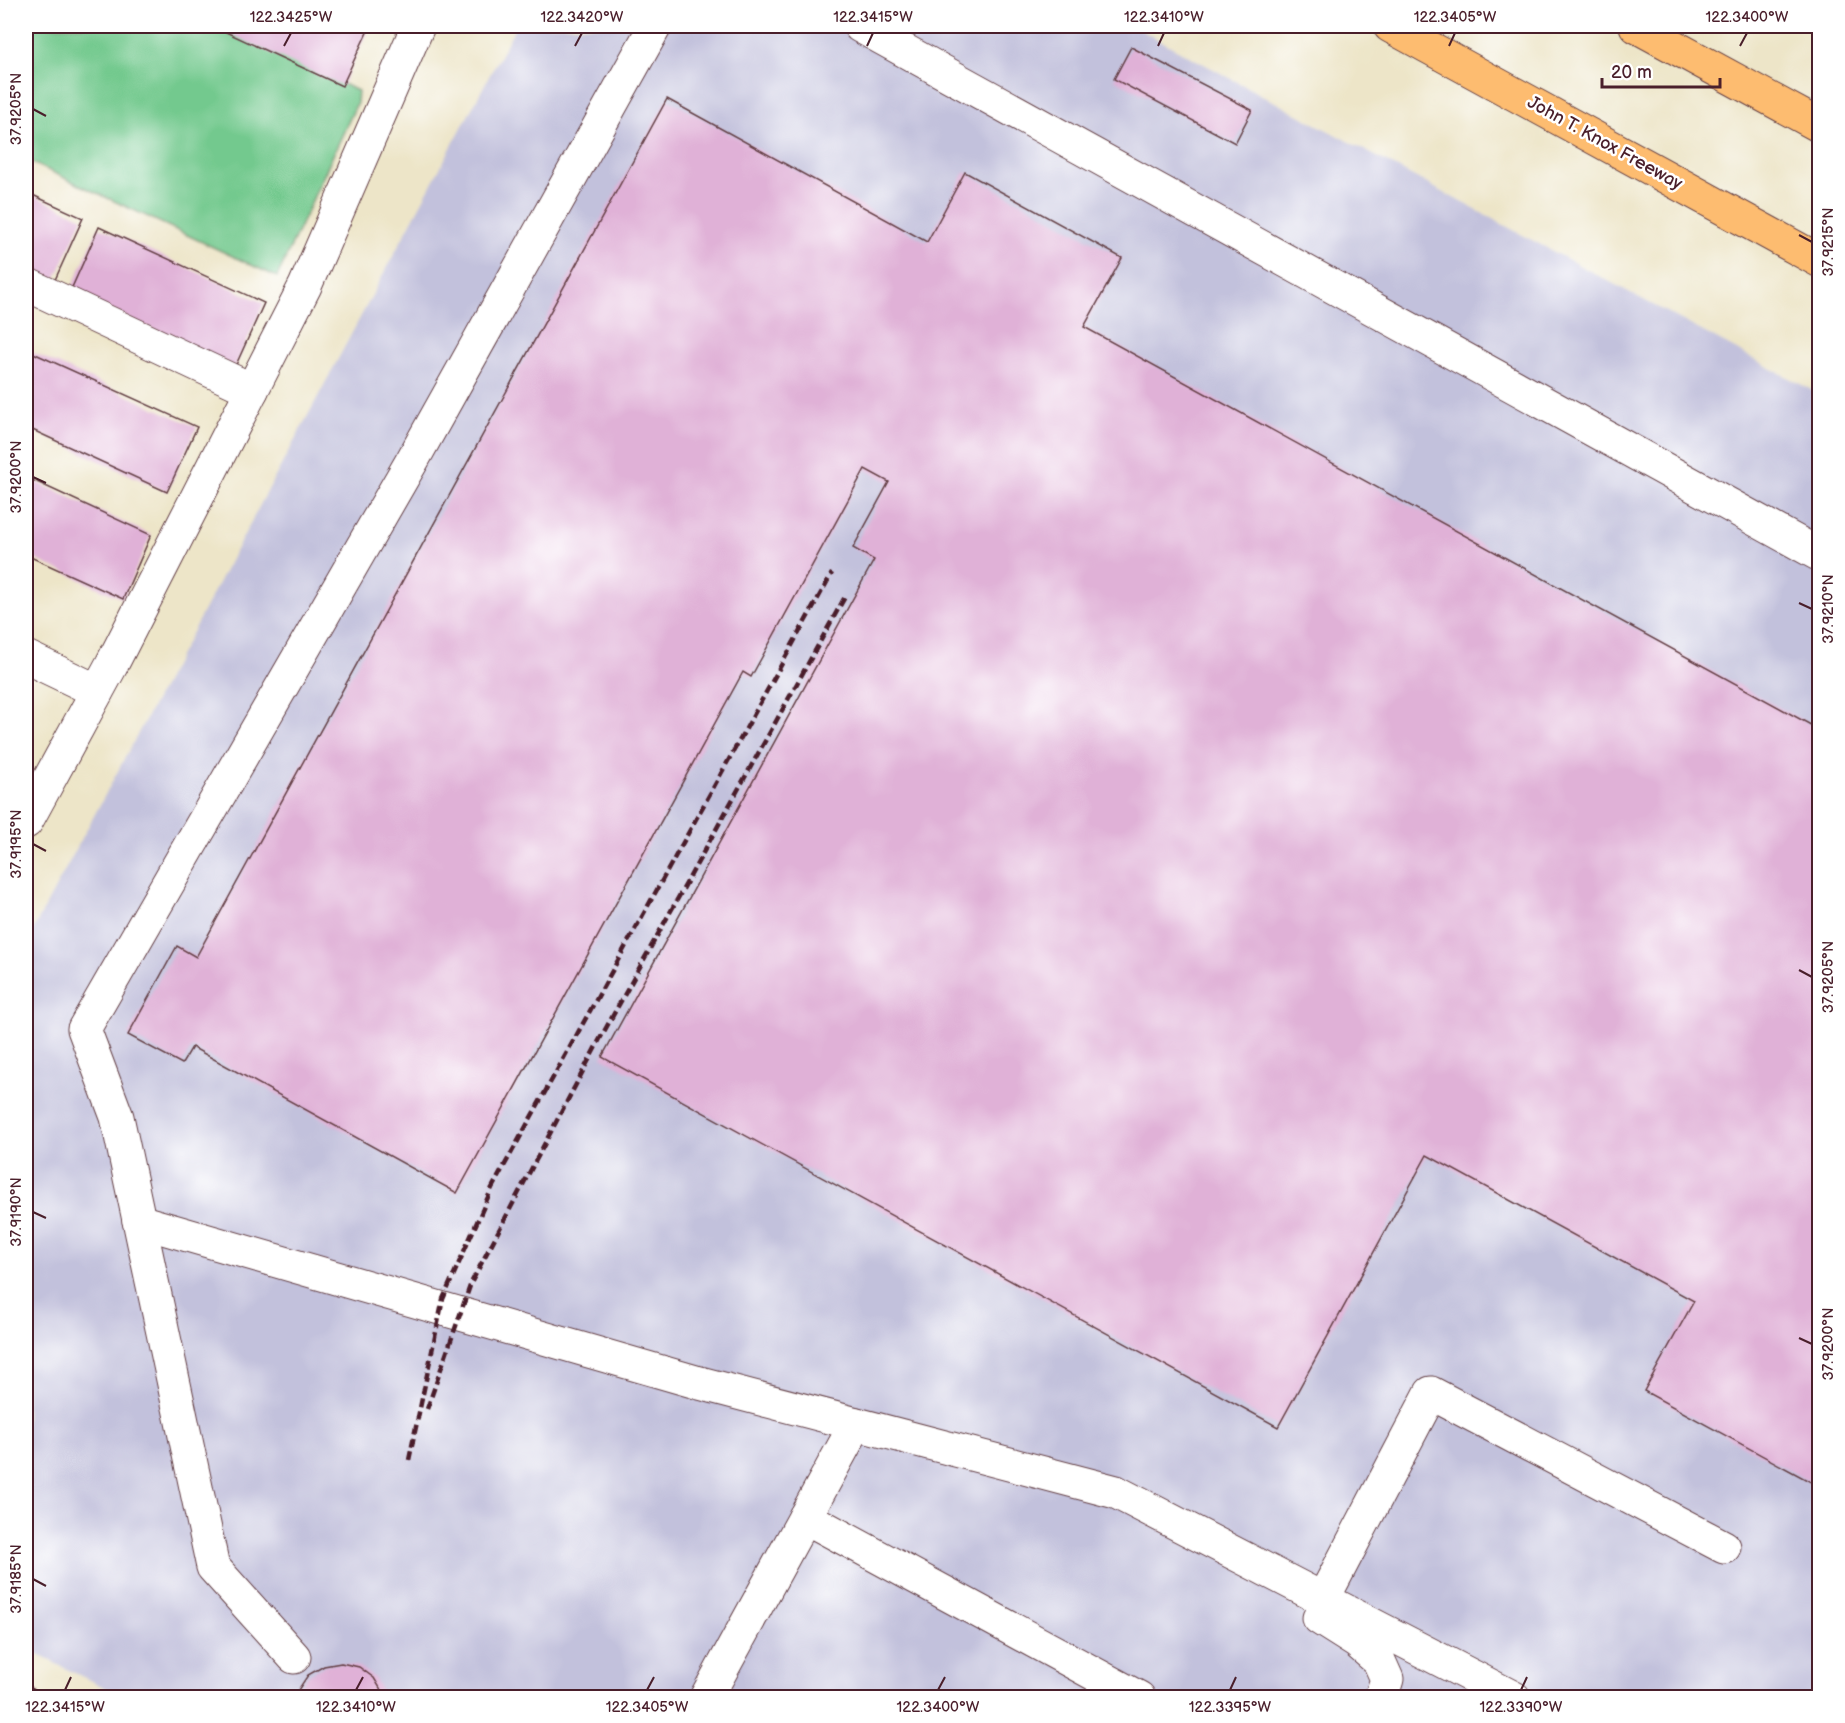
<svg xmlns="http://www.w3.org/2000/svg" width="1845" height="1723" font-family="'Balsamiq Sans',sans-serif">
	<rect width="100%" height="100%" fill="#fff"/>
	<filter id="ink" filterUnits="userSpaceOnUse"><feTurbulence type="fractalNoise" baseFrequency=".0167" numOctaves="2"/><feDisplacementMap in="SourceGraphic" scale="12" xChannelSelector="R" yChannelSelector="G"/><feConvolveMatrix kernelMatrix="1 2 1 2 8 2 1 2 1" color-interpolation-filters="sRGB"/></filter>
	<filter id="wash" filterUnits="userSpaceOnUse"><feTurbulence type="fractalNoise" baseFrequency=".008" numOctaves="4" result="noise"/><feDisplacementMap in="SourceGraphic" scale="24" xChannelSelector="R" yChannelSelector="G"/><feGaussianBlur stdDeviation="1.35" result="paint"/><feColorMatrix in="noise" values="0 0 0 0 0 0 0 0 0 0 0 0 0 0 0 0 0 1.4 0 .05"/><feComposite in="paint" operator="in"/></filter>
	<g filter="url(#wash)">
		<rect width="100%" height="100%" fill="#ede5c8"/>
		<path fill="#c2c1dc" d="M 516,26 L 1133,26 L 1819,394 L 1819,1697 L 124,1697 L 26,1649 L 26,943 Z"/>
		<path fill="#73c98e" stroke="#5e745c" stroke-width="1.5" d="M 26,26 L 217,26 L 358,91 L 357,103 L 277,277 L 26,160 Z"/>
		<g id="blocks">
			<g fill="#e0b1d7">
				<path d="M 213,26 L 370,26 L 342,86 Z"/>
				<path d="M 1131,47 L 1252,110 L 1235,143 L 1114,79 Z"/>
				<path d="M 667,99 L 927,242 L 965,172 L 1122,258 L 1084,327 L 1820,730 L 1820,1487 L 1644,1391 L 1694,1301 L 1427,1155 L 1278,1427 L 602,1057 L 874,560 L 853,548 L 889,482 L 865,469 L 751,677 L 743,672 L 457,1193 L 192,1047 L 182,1064 L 128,1035 L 177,946 L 196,957 Z"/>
				<path d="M 26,192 L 83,218 L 54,282 L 26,269 Z"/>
				<path d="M 99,227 L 264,303 L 235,367 L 70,292 Z"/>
				<path d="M 31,352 L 197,427 L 167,492 L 26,427 L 26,364 Z"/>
				<path d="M 26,477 L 151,535 L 123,599 L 26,555 Z"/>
				<path d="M 341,1663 L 359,1667 L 374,1678 L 383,1693 L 384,1698 L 296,1698 L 298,1690 L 308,1675 L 324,1666 Z"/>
			</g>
		</g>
	</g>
	<g filter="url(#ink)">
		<use href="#blocks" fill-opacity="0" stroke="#623d43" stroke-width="1.5"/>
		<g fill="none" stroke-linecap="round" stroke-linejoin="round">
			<g stroke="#623d43" stroke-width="35">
				<g id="minor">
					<path d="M 860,26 L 1820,555"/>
					<path d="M 26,284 L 252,390"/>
					<path d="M 26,657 L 97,691"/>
					<path d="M 26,822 L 112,664 L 305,286 L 418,26"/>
					<path d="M 139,1221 L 696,1382 L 1116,1492 L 1514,1698"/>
					<path d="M 805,1517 L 1139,1698"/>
					<path d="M 1323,1599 L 1431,1393 L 1724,1547"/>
					<path d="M 1319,1618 L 1357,1642 L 1379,1661 L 1387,1679 L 1381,1698"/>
					<path d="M 294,1657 L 213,1567 L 117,1117 L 84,1029 L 412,461 L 655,26"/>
					<path d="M 706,1698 L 856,1424"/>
				</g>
			</g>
			<g stroke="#623d43" stroke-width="35">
				<g id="highway">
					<path d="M 1390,26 L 1820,261"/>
					<path d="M 1636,26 L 1820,126"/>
				</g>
			</g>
			<use href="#minor" stroke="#fff" stroke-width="33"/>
			<use href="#highway" stroke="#fdbc6f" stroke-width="33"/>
			<g stroke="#4a1f2b" stroke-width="4.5" stroke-dasharray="9 4.5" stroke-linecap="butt">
				<path d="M 427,1409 L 471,1283 L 601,1037 L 846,595"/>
				<path d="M 409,1460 L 443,1299 L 492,1188 L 832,573"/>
				<path d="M 26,1686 L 48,1698"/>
			</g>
		</g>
	</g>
	<path fill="none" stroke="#4a1f2b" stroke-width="2" d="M 284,46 L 291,33M 575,46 L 582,33M 867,46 L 873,33M 1158,46 L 1164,33M 1449,46 L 1455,33M 1740,46 L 1747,33M 33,109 L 46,116M 1799,235 L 1812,242M 33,477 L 46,483M 1799,603 L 1812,609M 33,844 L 46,851M 1799,970 L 1812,977M 33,1212 L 46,1218M 1799,1338 L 1812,1344M 33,1579 L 46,1586M 65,1690 L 71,1677M 356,1690 L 363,1677M 647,1690 L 654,1677M 938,1690 L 945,1677M 1230,1690 L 1236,1677M 1521,1690 L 1527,1677"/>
	<g text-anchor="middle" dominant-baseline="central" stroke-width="5" stroke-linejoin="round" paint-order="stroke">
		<g font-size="18" fill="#4a1f2b" stroke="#fff">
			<text transform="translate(1605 143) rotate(29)">John T. Knox Freeway</text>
		</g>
	</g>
	<rect width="1845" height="1723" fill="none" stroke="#fff" stroke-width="66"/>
	<path d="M1602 78v9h118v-9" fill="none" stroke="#4a1f2b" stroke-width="3"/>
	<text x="1611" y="78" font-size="18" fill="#4a1f2b" stroke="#ffffff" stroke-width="4.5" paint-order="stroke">20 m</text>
	<rect x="33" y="33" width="1779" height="1657" fill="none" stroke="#4a1f2b" stroke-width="2"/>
	<g font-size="15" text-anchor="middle" fill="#4a1f2b">
		<text x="291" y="22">122.3425°W</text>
		<text x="582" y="22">122.3420°W</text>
		<text x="873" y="22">122.3415°W</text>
		<text x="1164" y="22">122.3410°W</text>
		<text x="1455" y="22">122.3405°W</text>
		<text x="1747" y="22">122.3400°W</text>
		<text transform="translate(16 109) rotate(-90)" y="5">37.9205°N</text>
		<text transform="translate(1828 242) rotate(-90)" y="5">37.9215°N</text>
		<text transform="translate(16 477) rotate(-90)" y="5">37.9200°N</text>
		<text transform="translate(1828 609) rotate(-90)" y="5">37.9210°N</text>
		<text transform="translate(16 844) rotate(-90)" y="5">37.9195°N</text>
		<text transform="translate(1828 977) rotate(-90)" y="5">37.9205°N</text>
		<text transform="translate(16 1212) rotate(-90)" y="5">37.9190°N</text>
		<text transform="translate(1828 1344) rotate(-90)" y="5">37.9200°N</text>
		<text transform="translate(16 1579) rotate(-90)" y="5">37.9185°N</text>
		<text x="65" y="1712">122.3415°W</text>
		<text x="356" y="1712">122.3410°W</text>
		<text x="647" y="1712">122.3405°W</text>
		<text x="938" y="1712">122.3400°W</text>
		<text x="1230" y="1712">122.3395°W</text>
		<text x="1521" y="1712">122.3390°W</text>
	</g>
</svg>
